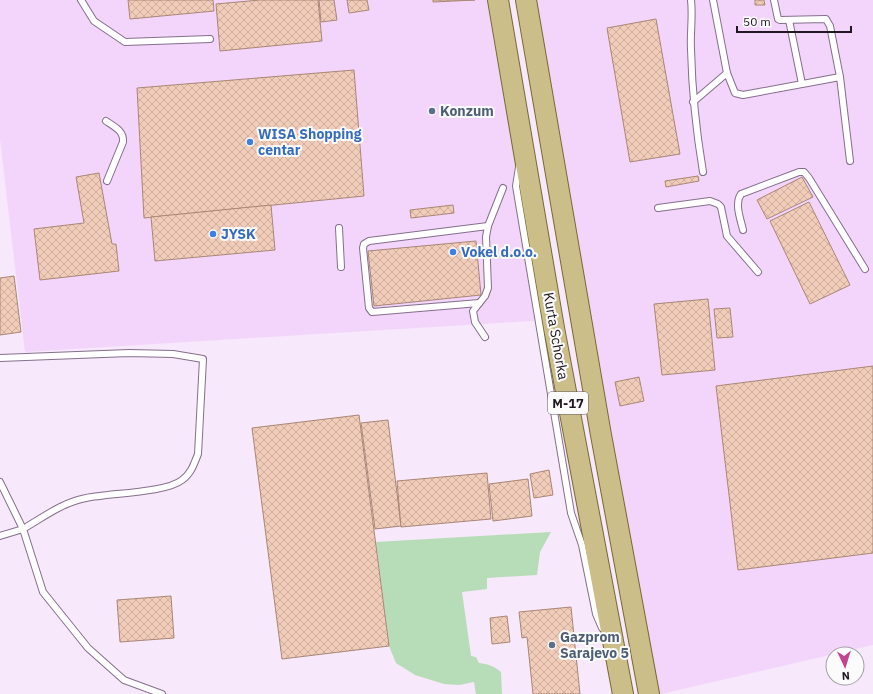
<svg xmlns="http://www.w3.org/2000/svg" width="873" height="694" font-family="'IBM Plex Sans',sans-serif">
	<defs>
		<pattern id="building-cross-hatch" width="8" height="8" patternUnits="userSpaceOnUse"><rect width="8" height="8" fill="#f1ccb9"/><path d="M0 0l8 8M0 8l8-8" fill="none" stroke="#ceae9f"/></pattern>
	</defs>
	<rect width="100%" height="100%" fill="#f7e8fb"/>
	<g fill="#f3d5fb">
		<path d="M 0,0 L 487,0 L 518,178 L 547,320 L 25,352 L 0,139 Z"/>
		<path d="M 527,0 L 873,0 L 873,645 L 661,694 L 650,694 Z"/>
	</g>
	<path fill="#b7dcb8" d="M 551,532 L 540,552 L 537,575 L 487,578 L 487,589 L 462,592 L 471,656 L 476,657 L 479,663 C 488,664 494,666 501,672 L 502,694 L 476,694 L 474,682 L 459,685 L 444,684 L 415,675 L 396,663 L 389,646 L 376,542 Z"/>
	<g fill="url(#building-cross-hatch)" stroke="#a98675">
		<path d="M 128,0 L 213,0 L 214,11 L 130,19 Z"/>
		<path d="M 260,0 L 318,0 L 322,41 L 220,51 L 216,4 Z"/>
		<path d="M 319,0 L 334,0 L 337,20 L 321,22 Z"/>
		<path d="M 347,0 L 367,0 L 369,10 L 349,13 Z"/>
		<path d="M 433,0 L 475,0 L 433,2 Z"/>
		<path d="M 755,0 L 764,0 L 765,5 L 755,5 Z"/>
		<path d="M 656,19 L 680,154 L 630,162 L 607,28 Z"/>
		<path d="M 354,70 L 364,196 L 144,218 L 137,88 Z"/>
		<path d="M 99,173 L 112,244 L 116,244 L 119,271 L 40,280 L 34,229 L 84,223 L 76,177 Z"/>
		<path d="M 698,176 L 699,181 L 666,187 L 665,181 Z"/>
		<path d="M 802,177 L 813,197 L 767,219 L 757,200 Z"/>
		<path d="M 809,202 L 850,285 L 810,304 L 770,221 Z"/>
		<path d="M 271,205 L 275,250 L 155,261 L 151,217 Z"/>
		<path d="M 453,205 L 454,213 L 411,218 L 410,210 Z"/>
		<path d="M 476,241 L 481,295 L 374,306 L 368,251 Z"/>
		<path d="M 14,276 L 21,332 L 0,335 L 0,278 Z"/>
		<path d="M 708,299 L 715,370 L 662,375 L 654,304 Z"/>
		<path d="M 730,308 L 733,337 L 717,338 L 714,309 Z"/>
		<path d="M 873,366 L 873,553 L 738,570 L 716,386 Z"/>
		<path d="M 639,377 L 644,401 L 620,406 L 615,382 Z"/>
		<path d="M 359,415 L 389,646 L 282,659 L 252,428 Z"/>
		<path d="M 388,420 L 401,526 L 375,529 L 361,423 Z"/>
		<path d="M 549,470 L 553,495 L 534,498 L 530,474 Z"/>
		<path d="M 487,473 L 491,519 L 401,527 L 397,481 Z"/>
		<path d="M 528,479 L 532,516 L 493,521 L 489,484 Z"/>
		<path d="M 171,596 L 174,638 L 120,642 L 117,600 Z"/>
		<path d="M 571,607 L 580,694 L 533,694 L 527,637 L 522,638 L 519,612 Z"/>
		<path d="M 507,616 L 510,642 L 492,644 L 490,618 Z"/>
	</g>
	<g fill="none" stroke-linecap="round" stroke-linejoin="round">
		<g stroke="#856f8b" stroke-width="8">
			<g id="lane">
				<path d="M 81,0 L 94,21 L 125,42 L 210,39"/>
				<path d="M 691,0 C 693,17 690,33 691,49 C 692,92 696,130 703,172"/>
				<path d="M 713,0 L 727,73 L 735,93 L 743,95 L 840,77 L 850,161"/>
				<path d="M 774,0 L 778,19 L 780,20 L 826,19 L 830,26 L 840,77"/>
				<path d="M 789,20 L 802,84"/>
				<path d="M 693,102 L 727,73"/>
				<path d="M 106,121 C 115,127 124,131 123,142 L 107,181"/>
				<path d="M 519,167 L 516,186 L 571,513 L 582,545 L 596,614 L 602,628"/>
				<path d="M 658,208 L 710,201 L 718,204 L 721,207 L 727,236 L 758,272"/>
				<path d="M 339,228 L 341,267"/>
				<path d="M 743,230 C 741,220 734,204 741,194 L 799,172 L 804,172 L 809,178 L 865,269"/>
				<path d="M 479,303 L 372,312 L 369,308 L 363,248 L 364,244 L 369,241 L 488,226"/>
				<path d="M 485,337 L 475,322 L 473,311 L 485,296 L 488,288 L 486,237 L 488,226 L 503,188"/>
				<path d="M 0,358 L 129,353 L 173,354 L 203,359 L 198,454 C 194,464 191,474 182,480 C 166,493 108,493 86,498 C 63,502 42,518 23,529 L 43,592 L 88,648 L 124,680 L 162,694"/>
				<path d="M 0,482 L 23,529 L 0,536"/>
			</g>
		</g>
		<g stroke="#796832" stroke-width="22">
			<g id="primary">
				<path d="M 498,0 L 554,328 L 623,694"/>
				<path d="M 526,0 L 601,435 L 649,694"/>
			</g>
		</g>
		<use href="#lane" stroke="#fff" stroke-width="6"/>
		<use href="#primary" stroke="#cbbe89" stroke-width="20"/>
	</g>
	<g fill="#5c6f8a" stroke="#fbfbfb" stroke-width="1.5">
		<circle cx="432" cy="111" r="4"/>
		<circle cx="552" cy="645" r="4"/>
	</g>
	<g fill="#3f7fe0" stroke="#fbfbfb" stroke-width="1.5">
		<circle cx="250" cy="142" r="4"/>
		<circle cx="213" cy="234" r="4"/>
		<circle cx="453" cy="252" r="4"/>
	</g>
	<g text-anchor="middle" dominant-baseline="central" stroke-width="4" stroke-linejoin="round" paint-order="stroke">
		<rect fill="#fbfbfb" stroke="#625b63" stroke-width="1" x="548" y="392" width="40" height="22" rx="3"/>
		<g font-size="13" font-weight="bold" fill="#201722">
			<text x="568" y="403">M-17</text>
		</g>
		<g font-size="14" font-weight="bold" fill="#4e5e75" stroke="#fbfbfb" text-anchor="start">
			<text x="440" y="111">Konzum</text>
			<text x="560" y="637">Gazprom<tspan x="560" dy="16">Sarajevo 5</tspan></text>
		</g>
		<g font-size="14" font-weight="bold" fill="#366cbe" stroke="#fbfbfb" text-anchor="start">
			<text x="258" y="134">WISA Shopping<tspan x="258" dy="16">centar</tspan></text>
			<text x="221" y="234">JYSK</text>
			<text x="461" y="252">Vokel d.o.o.</text>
		</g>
		<g font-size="14" fill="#201722" stroke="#fbfbfb">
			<text transform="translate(556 336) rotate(80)">Kurta Schorka</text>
		</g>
	</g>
	<g transform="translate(845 666) rotate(176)"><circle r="19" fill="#fbfbfb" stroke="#a3a0a4"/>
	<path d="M0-3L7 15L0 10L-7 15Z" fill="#c44490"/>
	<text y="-6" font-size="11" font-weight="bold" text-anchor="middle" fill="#201722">N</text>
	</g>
	<path d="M737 26v6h114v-6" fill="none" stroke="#201722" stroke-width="2"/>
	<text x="743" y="26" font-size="12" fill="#201722" stroke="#fbfbfb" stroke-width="3" paint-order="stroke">50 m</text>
</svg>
